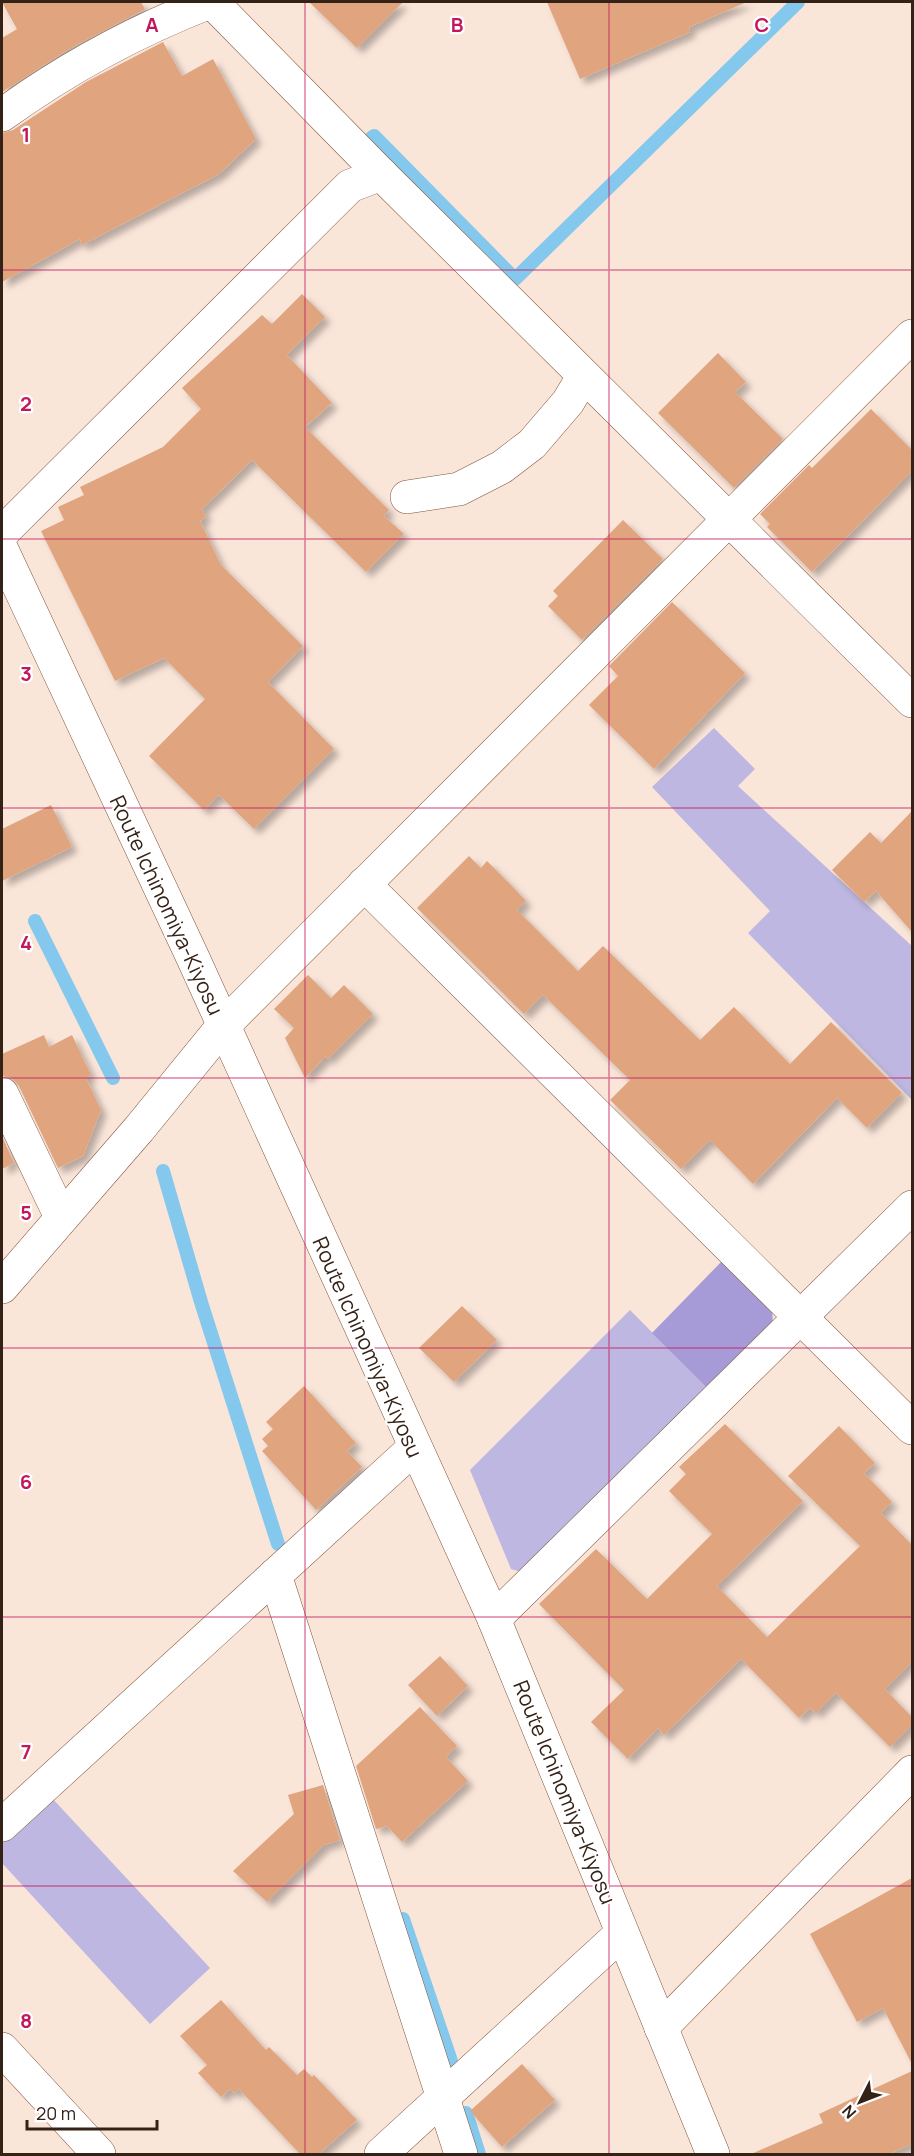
<svg xmlns="http://www.w3.org/2000/svg" width="914" height="2156" font-family="Manrope,sans-serif">
	<defs>
		<filter id="shadow"><feDropShadow dx="5.5" dy="5.5" stdDeviation="3" flood-color="#0004"/></filter>
	</defs>
	<rect width="100%" height="100%" fill="#fae5d9"/>
	<g fill="#bdb7e1">
		<path d="M 714,728 L 755,769 L 738,786 L 912,946 L 912,1100 L 748,933 L 770,911 L 652,787 Z"/>
		<path d="M 630,1310 L 709,1390 L 525,1573 L 511,1569 L 470,1470 Z"/>
		<path d="M 51,1797 L 210,1968 L 150,2024 L 2,1863 L 2,1842 Z"/>
	</g>
	<path fill="#a69bd7" d="M 724,1259 L 772,1307 L 773,1326 L 709,1390 L 652,1333 Z"/>
	<g fill="none" stroke-linecap="round" stroke-linejoin="round">
		<g stroke="#84c9ed" stroke-width="14">
			<path d="M 369,140 L 374,136 L 515,279 L 798,2"/>
			<path d="M 35,921 L 113,1078"/>
			<path d="M 163,1171 L 201,1302 L 278,1544"/>
			<path d="M 403,1919 L 451,2061"/>
			<path d="M 466,2113 L 479,2154"/>
		</g>
	</g>
	<g fill="#e0a47f" filter="url(#shadow)">
		<path d="M 2,2 L 141,2 L 145,9 L 67,50 L 2,92 L 2,38 L 17,29 Z"/>
		<path d="M 309,2 L 403,2 L 357,48 Z"/>
		<path d="M 547,2 L 747,2 L 689,27 L 690,32 L 580,79 Z"/>
		<path d="M 163,42 L 182,76 L 213,59 L 256,139 L 219,174 L 82,245 L 80,239 L 2,282 L 2,133 L 13,130 L 86,82 Z"/>
		<path d="M 302,294 L 325,317 L 287,355 L 332,403 L 305,427 L 389,510 L 384,516 L 404,534 L 366,572 L 252,460 L 202,509 L 206,517 L 200,521 L 221,565 L 303,646 L 268,682 L 334,749 L 254,829 L 219,795 L 204,810 L 149,756 L 205,699 L 164,658 L 115,681 L 41,531 L 64,520 L 58,507 L 84,495 L 80,487 L 163,447 L 201,409 L 182,388 L 262,315 L 272,324 Z"/>
		<path d="M 718,353 L 746,382 L 735,392 L 783,439 L 734,488 L 658,413 Z"/>
		<path d="M 871,409 L 912,450 L 912,471 L 812,572 L 767,527 L 770,524 L 760,514 L 809,465 L 812,468 Z"/>
		<path d="M 623,520 L 663,559 L 582,640 L 548,606 L 558,596 L 553,591 Z"/>
		<path d="M 672,602 L 745,673 L 654,769 L 589,705 L 618,676 L 609,666 Z"/>
		<path d="M 51,805 L 72,847 L 2,881 L 2,829 Z"/>
		<path d="M 912,811 L 912,932 L 876,891 L 864,902 L 832,870 L 870,832 L 881,843 Z"/>
		<path d="M 469,856 L 481,868 L 487,861 L 514,888 L 526,901 L 517,910 L 578,971 L 603,946 L 700,1040 L 734,1007 L 790,1064 L 831,1022 L 902,1093 L 867,1128 L 837,1098 L 753,1184 L 710,1140 L 681,1169 L 610,1100 L 630,1080 L 543,995 L 524,1014 L 417,908 Z"/>
		<path d="M 308,975 L 331,998 L 344,985 L 373,1014 L 328,1059 L 326,1056 L 305,1078 L 285,1038 L 294,1028 L 274,1009 Z"/>
		<path d="M 44,1035 L 49,1047 L 72,1035 L 91,1075 L 86,1078 L 101,1110 L 83,1156 L 58,1168 L 19,1086 L 12,1078 L 2,1076 L 2,1054 Z"/>
		<path d="M 2,1136 L 14,1163 L 2,1169 Z"/>
		<path d="M 462,1306 L 497,1340 L 454,1382 L 419,1348 Z"/>
		<path d="M 304,1386 L 356,1443 L 347,1451 L 362,1467 L 316,1510 L 262,1451 L 268,1446 L 262,1439 L 273,1429 L 266,1422 Z"/>
		<path d="M 725,1424 L 803,1501 L 717,1586 L 767,1637 L 860,1546 L 788,1476 L 839,1426 L 875,1463 L 864,1473 L 892,1502 L 881,1513 L 912,1545 L 912,1662 L 885,1689 L 912,1717 L 912,1725 L 890,1747 L 836,1693 L 816,1713 L 810,1708 L 799,1718 L 741,1659 L 664,1735 L 658,1728 L 628,1759 L 591,1722 L 624,1690 L 539,1604 L 596,1549 L 647,1599 L 712,1534 L 669,1491 L 686,1474 L 679,1467 Z"/>
		<path d="M 440,1656 L 468,1686 L 437,1716 L 408,1685 Z"/>
		<path d="M 420,1707 L 457,1746 L 446,1757 L 468,1781 L 402,1842 L 387,1826 L 376,1829 L 356,1766 Z"/>
		<path d="M 323,1785 L 340,1840 L 324,1845 L 267,1902 L 233,1871 L 294,1814 L 288,1795 Z"/>
		<path d="M 912,1878 L 912,2064 L 883,2008 L 857,2022 L 810,1934 Z"/>
		<path d="M 221,2000 L 266,2050 L 269,2047 L 297,2075 L 304,2069 L 312,2077 L 314,2075 L 357,2120 L 319,2154 L 300,2154 L 239,2089 L 235,2093 L 230,2089 L 221,2097 L 198,2073 L 207,2065 L 180,2036 Z"/>
		<path d="M 522,2064 L 555,2100 L 502,2147 L 470,2111 Z"/>
		<path d="M 912,2071 L 912,2144 L 889,2154 L 751,2154 L 823,2123 L 819,2114 Z"/>
	</g>
	<g fill="none" stroke-linecap="round" stroke-linejoin="round">
		<g stroke="#80553a" stroke-width="34">
			<g id="minor">
				<path d="M 212,2 L 381,174 L 912,701"/>
				<path d="M 407,497 L 459,489 L 502,467 L 532,444 L 568,402 L 583,377"/>
				<path d="M 2,533 L 350,186 L 381,174"/>
				<path d="M 364,884 L 912,1428"/>
				<path d="M 2,1094 L 61,1217"/>
				<path d="M 2,1287 L 139,1129 L 223,1026 L 912,336"/>
				<path d="M 275,1575 L 461,2154"/>
				<path d="M 494,1619 L 912,1207"/>
				<path d="M 2,1825 L 414,1448"/>
				<path d="M 661,2028 L 912,1772"/>
				<path d="M 2,2049 L 99,2154"/>
				<path d="M 381,2154 L 622,1933"/>
			</g>
		</g>
		<g stroke="#80553a" stroke-width="34">
			<g id="major">
				<path d="M 2,115 C 67,68 135,31 210,2"/>
				<path d="M 2,550 L 193,958 L 494,1619 L 713,2154"/>
			</g>
		</g>
		<use href="#minor" stroke="#fff" stroke-width="33"/>
		<use href="#major" stroke="#fff" stroke-width="33"/>
	</g>
	<path fill="none" stroke="#c2185b" stroke-width="1.5" stroke-opacity="0.55" d="M 305,2 L 305,2154M 609,2 L 609,2154M 2,270 L 912,270M 2,539 L 912,539M 2,808 L 912,808M 2,1078 L 912,1078M 2,1348 L 912,1348M 2,1617 L 912,1617M 2,1886 L 912,1886"/>
	<g text-anchor="middle" dominant-baseline="central" stroke-width="4.5" stroke-linejoin="round" paint-order="stroke">
		<g font-size="21" fill="#352217" stroke="#fff">
			<text transform="translate(167 905) rotate(65)">Route Ichinomiya-Kiyosu</text>
			<text transform="translate(368 1347) rotate(66)">Route Ichinomiya-Kiyosu</text>
			<text transform="translate(565 1792) rotate(68)">Route Ichinomiya-Kiyosu</text>
		</g>
	</g>
	<g font-size="20" text-anchor="middle" font-weight="bold" fill="#c2185b" stroke="#fff" stroke-width="4.5" stroke-linejoin="round" paint-order="stroke">
		<text x="152" y="32">A</text>
		<text x="457" y="32">B</text>
		<text x="762" y="32">C</text>
		<text x="26" y="142">1</text>
		<text x="26" y="411">2</text>
		<text x="26" y="681">3</text>
		<text x="26" y="950">4</text>
		<text x="26" y="1220">5</text>
		<text x="26" y="1489">6</text>
		<text x="26" y="1759">7</text>
		<text x="26" y="2028">8</text>
	</g>
	<rect width="914" height="2156" fill="none" stroke="#352217" stroke-width="6"/>
	<g transform="translate(860 2102) rotate(228)" stroke="#ffffff" stroke-width="4.5" paint-order="stroke">
	<path d="M0-4.5L10 22L0 15L-10 22Z" fill="#352217"/>
	<text y="-9" font-size="16" font-weight="bold" text-anchor="middle" fill="#352217">N</text>
	</g>
	<path d="M27 2120v9h130v-9" fill="none" stroke="#352217" stroke-width="3"/>
	<text x="36" y="2120" font-size="18" fill="#352217" stroke="#ffffff" stroke-width="4.5" paint-order="stroke">20 m</text>
</svg>
